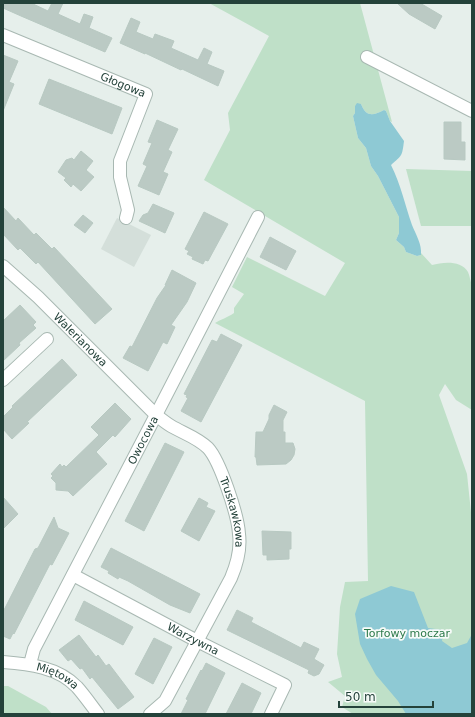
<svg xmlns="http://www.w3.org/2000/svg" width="475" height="717" font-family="'DejaVu Sans',sans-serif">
	<rect width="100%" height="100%" fill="#e6efeb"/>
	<path fill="#d4dfda" d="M 117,218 L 151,235 L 134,267 L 101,249 Z"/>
	<g fill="#bfe0c8">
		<path d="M 209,3 L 360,3 L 392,122 L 390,121 L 386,111 L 384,110 C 373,116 366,117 361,104 L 355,106 L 355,113 L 353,116 L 358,138 L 366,148 L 371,166 L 378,176 L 399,217 L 399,233 L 396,240 L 404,247 L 406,252 L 417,256 L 421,255 L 421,253 L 432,265 C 443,262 461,260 468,272 C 470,276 470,281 472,285 L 472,410 L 456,400 L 445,384 L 439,395 L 467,474 L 472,522 L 472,714 L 353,714 L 342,707 L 345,696 L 328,682 L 342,677 L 337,654 L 340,607 L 345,582 L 368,581 L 365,401 L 215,323 C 221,319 227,318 234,313 L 234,308 L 244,294 L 232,287 L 247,257 L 325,296 L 345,263 L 204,180 L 230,130 L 228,113 L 269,36 Z"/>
		<path d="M 406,169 L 472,171 L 472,226 L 421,226 Z"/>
		<path d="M 3,686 L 8,686 L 46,707 L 52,714 L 3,714 Z"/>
	</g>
	<g fill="#8ec9d4">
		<path d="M 357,103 L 361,104 C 366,117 373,116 384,110 L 386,111 L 390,121 L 404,141 C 402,157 402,155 391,165 C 401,185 405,205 412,225 C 416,235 422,244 421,255 L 417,256 L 406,252 L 404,247 L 396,240 L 399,233 L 399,217 L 378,176 L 371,166 L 366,148 L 358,138 L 353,116 L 355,113 L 355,106 Z"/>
		<path d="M 391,586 L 414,592 L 428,628 L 443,630 L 442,641 L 452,648 L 467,643 L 472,634 L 472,714 L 406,714 L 398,701 L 376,675 L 367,659 L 360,644 L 355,614 L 360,599 Z"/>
	</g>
	<g fill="#bbcac4" stroke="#b8c9c2">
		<path d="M 3,3 L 31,3 L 48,11 L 52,3 L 63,3 L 58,14 L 80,24 L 84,14 L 93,17 L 89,28 L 112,38 L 105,52 L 21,16 L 3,8 Z"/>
		<path d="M 397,3 L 420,3 L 442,16 L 435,29 L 409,14 Z"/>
		<path d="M 131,18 L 140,22 L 136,32 L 153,39 L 155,34 L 174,41 L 171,48 L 198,60 L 204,48 L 212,52 L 207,64 L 224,71 L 218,86 L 182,69 L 181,70 L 145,53 L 145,54 L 120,43 Z"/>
		<path d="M 3,55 L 18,61 L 9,82 L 14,84 L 3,111 Z"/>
		<path d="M 49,79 L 122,108 L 112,134 L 39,104 Z"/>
		<path d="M 157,120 L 178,129 L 168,150 L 172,152 L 163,172 L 168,174 L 159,195 L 138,186 L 147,166 L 143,164 L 152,143 L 148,142 Z"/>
		<path d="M 444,122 L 461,122 L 461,142 L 465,142 L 465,160 L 444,159 Z"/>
		<path d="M 81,151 L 93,161 L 86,170 L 94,177 L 81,191 L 73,184 L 71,187 L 64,180 L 66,178 L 58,172 L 66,160 L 72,158 L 74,160 Z"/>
		<path d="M 153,204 L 174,213 L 165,233 L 139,221 L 143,215 L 148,213 Z"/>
		<path d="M 3,207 L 16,221 L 18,218 L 34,235 L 36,233 L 52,249 L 54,247 L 112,309 L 95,324 L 38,262 L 36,264 L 20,248 L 18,250 L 3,234 Z"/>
		<path d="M 204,212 L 228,224 L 208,261 L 205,260 L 203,264 L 192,259 L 193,257 L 187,254 L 189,251 L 185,249 Z"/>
		<path d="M 83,215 L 93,223 L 85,233 L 74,225 Z"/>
		<path d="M 270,237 L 296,251 L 286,270 L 260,257 Z"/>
		<path d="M 172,270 L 196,283 L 187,302 L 171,325 L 175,327 L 167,344 L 163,342 L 148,371 L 123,358 L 130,346 L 132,347 L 157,298 L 166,285 L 165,285 Z"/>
		<path d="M 20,305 L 36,322 L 33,325 L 36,328 L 19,343 L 20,345 L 3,361 L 3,321 Z"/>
		<path d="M 221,334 L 242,345 L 201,422 L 181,411 L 188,398 L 186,397 L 187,395 L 184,394 L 212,340 L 217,342 Z"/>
		<path d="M 62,359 L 77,375 L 27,422 L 29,423 L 12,439 L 3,429 L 3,417 L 13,407 L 12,406 Z"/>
		<path d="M 115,403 L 131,419 L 115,437 L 113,435 L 96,452 L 107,464 L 73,496 L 68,491 L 56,490 L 56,483 L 51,478 L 53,476 L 51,474 L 60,464 L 62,467 L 64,465 L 66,467 L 99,435 L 91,427 Z"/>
		<path d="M 274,405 L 287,412 L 283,420 L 283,432 L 285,432 L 285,443 L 293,443 L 295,449 L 294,455 L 291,460 L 286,464 L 257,465 L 256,457 L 255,457 L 256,432 L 263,432 L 269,419 L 269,415 Z"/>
		<path d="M 165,443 L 184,452 L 144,531 L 125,521 Z"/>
		<path d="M 3,497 L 18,514 L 3,529 Z"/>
		<path d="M 199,498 L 208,503 L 206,507 L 215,511 L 199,541 L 181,531 Z"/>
		<path d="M 54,517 L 58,528 L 69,533 L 52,565 L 50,564 L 14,634 L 13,633 L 10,639 L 3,636 L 3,612 L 35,549 L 38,548 Z"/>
		<path d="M 262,531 L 291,532 L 291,549 L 289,549 L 289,559 L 267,560 L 267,555 L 263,555 Z"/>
		<path d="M 111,548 L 200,594 L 190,613 L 170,605 L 128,581 L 119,577 L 118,579 L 108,573 L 109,571 L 101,567 Z"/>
		<path d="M 84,601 L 133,627 L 123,645 L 75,620 Z"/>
		<path d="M 237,610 L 253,618 L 251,622 L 301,648 L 304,642 L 319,649 L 314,659 L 324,665 L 319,674 L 314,676 L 308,673 L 309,670 L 227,630 Z"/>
		<path d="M 79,635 L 96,657 L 98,655 L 106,666 L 109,664 L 134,697 L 118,709 L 92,677 L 90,679 L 82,668 L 80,669 L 71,659 L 68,661 L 59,650 Z"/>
		<path d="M 154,638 L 172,647 L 153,684 L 135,674 Z"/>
		<path d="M 206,663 L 225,673 L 205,714 L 181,714 L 188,700 L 186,699 L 201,670 L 202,671 Z"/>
		<path d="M 242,683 L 261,693 L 251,714 L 226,714 Z"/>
	</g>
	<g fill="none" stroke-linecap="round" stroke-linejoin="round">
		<g stroke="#a8b8b2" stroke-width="14">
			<g id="minor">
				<path id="s1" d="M 3,35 L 146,94 L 120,161 L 120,177 L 128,210 L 126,218"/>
				<path d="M 367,57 L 472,111"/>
				<path id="s2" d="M 3,266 L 38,297 L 156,415 C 161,419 166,423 171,426 C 183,433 198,438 208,448 C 220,461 238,515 239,534 C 241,549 237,564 231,578 L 165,701 L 150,714"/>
				<path d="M 3,380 L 47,339"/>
				<path id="s3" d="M 73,575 L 199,642 L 285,685 L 271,714"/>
				<path id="s4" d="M 3,662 C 29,664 58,667 77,687 C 85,696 91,705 98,714"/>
				<path id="s5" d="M 30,664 L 34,649 L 156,415 L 258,217"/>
			</g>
		</g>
		<use href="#minor" stroke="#fff" stroke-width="12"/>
	</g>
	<g text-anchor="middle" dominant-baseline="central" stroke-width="3.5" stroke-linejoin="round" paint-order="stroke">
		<g font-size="11" fill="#24423a" stroke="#f7fbf9">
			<text stroke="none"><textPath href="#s1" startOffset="130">Głogowa</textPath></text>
			<text stroke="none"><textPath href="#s2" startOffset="107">Walerianowa</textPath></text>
			<text stroke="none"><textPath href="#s5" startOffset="251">Owocowa</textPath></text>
			<text stroke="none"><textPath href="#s2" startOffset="345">Truskawkowa</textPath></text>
			<text stroke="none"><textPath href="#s3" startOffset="136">Warzywna</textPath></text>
			<text stroke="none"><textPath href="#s4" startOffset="57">Miętowa</textPath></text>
		</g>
		<g font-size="11" fill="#2d7a4b" stroke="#f7fbf9">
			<text x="407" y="633">Torfowy moczar</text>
		</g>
	</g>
	<rect width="475" height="717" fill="none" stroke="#24423a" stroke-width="8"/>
	<path d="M339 701v6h94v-6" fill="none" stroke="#24423a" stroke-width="2"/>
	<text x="345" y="701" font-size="12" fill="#24423a" stroke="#f7fbf9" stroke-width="3" paint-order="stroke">50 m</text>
</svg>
